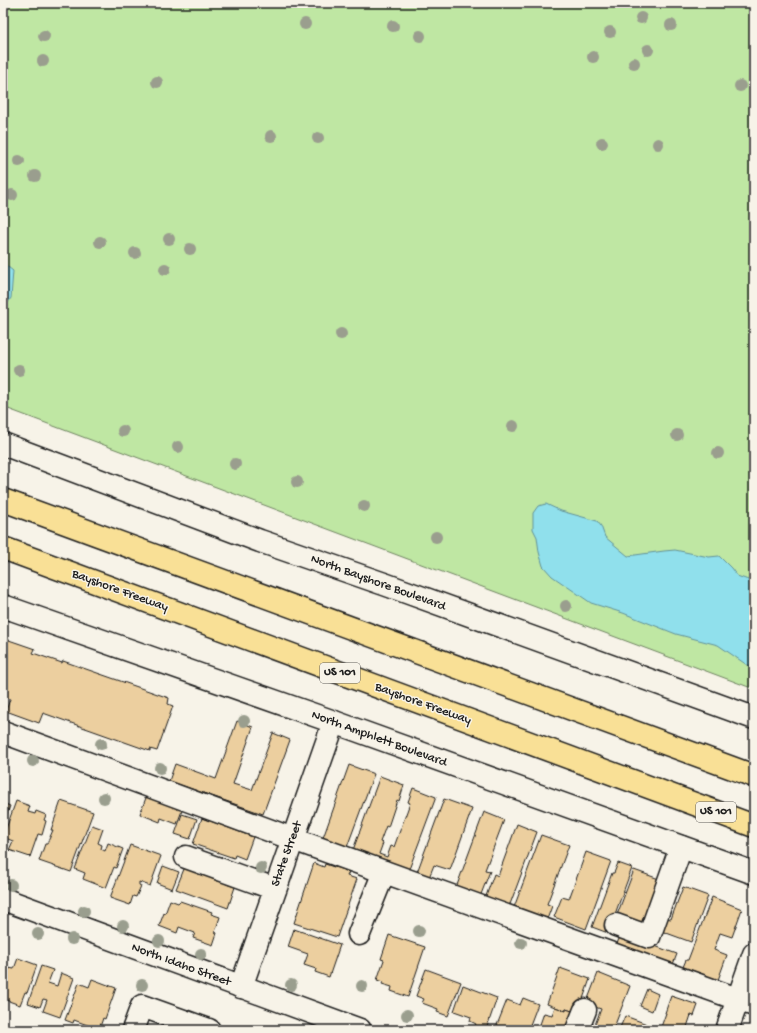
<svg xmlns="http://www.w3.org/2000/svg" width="757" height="1033" font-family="'Gochi Hand',sans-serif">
	<rect width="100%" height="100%" fill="#f7f3e8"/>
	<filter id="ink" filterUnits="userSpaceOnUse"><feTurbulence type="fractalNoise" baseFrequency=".025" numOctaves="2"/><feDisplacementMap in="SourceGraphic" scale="8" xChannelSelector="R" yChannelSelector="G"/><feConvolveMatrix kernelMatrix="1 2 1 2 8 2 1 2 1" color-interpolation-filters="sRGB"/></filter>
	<g filter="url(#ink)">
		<path fill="#bfe7a3" stroke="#6e8260" d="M 3,3 L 754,3 L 754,689 L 3,407 Z"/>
		<g fill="#90e0ec" stroke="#629299">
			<path d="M 3,263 L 13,271 L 11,298 L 3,310 Z"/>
			<path d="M 546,504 L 561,511 L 597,521 L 601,526 L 605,537 L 628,556 L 664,551 L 675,550 L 709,557 L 719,556 L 731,568 L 737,576 L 754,582 L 754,666 L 747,665 L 718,645 L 676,634 L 623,613 L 591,603 L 552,576 L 543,566 L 539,552 L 537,537 L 533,529 L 533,513 L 538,506 Z"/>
		</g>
		<g fill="#eccf9f" stroke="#1c1c1c">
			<path d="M 3,638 L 35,649 L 33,653 L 62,663 L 63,661 L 169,698 L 168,704 L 173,706 L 157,751 L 150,749 L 150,751 L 43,713 L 39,723 L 6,711 L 10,699 L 3,697 Z"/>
			<path d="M 237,721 L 253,727 L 233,784 L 252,790 L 273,733 L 290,740 L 263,814 L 169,781 L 175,764 L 216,779 Z"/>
			<path d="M 349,765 L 374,774 L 347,847 L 323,838 Z"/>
			<path d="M 380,776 L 404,785 L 399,801 L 397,800 L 388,827 L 386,826 L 380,842 L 383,843 L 379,854 L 387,857 L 391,846 L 394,847 L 410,803 L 408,802 L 413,788 L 436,797 L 408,872 L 353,850 Z"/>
			<path d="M 147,795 L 183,808 L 177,824 L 161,818 L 160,822 L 140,814 Z"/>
			<path d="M 444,799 L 472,809 L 450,870 L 434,865 L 428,880 L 416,875 Z"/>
			<path d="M 16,801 L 30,806 L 28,812 L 35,814 L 36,811 L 46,815 L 44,820 L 46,821 L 42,835 L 38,834 L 30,857 L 9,850 L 13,841 L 3,837 Z"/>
			<path d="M 61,801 L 93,812 L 71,872 L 39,861 L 45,844 L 47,844 L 53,830 L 51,830 Z"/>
			<path d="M 3,803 L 10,806 L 3,824 Z"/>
			<path d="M 484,812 L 504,820 L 485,870 L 490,871 L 480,897 L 456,888 Z"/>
			<path d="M 182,814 L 197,819 L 190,839 L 175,834 Z"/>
			<path d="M 202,818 L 253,837 L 245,859 L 235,855 L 234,858 L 193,844 Z"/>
			<path d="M 517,824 L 537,832 L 509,907 L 485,899 L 494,874 L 498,876 Z"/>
			<path d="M 92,825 L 103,829 L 98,843 L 102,845 L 101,849 L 105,851 L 108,843 L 123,849 L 116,868 L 114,867 L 106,888 L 83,879 L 85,873 L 75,869 Z"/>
			<path d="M 541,835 L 569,845 L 547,904 L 552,906 L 546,922 L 513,910 Z"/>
			<path d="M 130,845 L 161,856 L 150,886 L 139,882 L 139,885 L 141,886 L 136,897 L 133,896 L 130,905 L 110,898 Z"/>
			<path d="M 586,852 L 611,861 L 586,929 L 554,917 L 562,897 L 569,899 Z"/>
			<path d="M 314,863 L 324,867 L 325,864 L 349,872 L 347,876 L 357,879 L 337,937 L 294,923 Z"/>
			<path d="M 618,863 L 632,868 L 608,933 L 592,927 L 612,873 L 614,873 Z"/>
			<path d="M 186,864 L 212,873 L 210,878 L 221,882 L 222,878 L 227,880 L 226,884 L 235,887 L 228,908 L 176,889 Z"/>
			<path d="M 163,866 L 179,872 L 172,889 L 157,883 Z"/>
			<path d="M 634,870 L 659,879 L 647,926 L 617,915 Z"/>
			<path d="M 683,887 L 708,896 L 691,942 L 661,931 L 666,918 L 671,919 Z"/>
			<path d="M 712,897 L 742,909 L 732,937 L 720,933 L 714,950 L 727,955 L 718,980 L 683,967 L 686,960 L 688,960 Z"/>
			<path d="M 170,900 L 178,903 L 180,901 L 212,912 L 211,914 L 220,917 L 215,932 L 217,933 L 213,945 L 193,938 L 195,933 L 179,927 L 177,933 L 159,926 L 164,913 L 165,914 Z"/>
			<path d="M 294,929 L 340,945 L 329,977 L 315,972 L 316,969 L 304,965 L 308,954 L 288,947 Z"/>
			<path d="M 621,934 L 677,954 L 670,972 L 614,951 Z"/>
			<path d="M 389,935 L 425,947 L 408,997 L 391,991 L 392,987 L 382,984 L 383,982 L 377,980 L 384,960 L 381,959 Z"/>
			<path d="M 18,958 L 37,965 L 27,993 L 25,992 L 20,1005 L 3,999 L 3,968 L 9,970 L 9,968 L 14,969 Z"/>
			<path d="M 41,966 L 53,970 L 48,983 L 57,986 L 61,973 L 74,978 L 60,1017 L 43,1011 L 47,1000 L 43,999 L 40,1007 L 28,1003 Z"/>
			<path d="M 560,968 L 590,979 L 578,1013 L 566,1009 L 566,1011 L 547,1004 Z"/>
			<path d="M 426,969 L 461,982 L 448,1016 L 437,1012 L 438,1009 L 422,1003 L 424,999 L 416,996 Z"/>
			<path d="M 598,973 L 630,986 L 613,1030 L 593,1030 L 601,1009 L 586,1004 Z"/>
			<path d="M 92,979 L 116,988 L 105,1019 L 103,1018 L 99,1030 L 89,1027 L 90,1026 L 74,1020 L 73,1023 L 65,1020 L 79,983 L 89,987 Z"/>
			<path d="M 463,985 L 497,998 L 486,1030 L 481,1030 L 474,1028 L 476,1024 L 470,1021 L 471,1017 L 454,1011 Z"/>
			<path d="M 647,989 L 658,994 L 652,1011 L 640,1006 Z"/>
			<path d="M 671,996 L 698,1005 L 694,1016 L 691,1015 L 686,1030 L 669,1030 L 661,1027 L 666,1013 L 665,1013 Z"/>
			<path d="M 523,998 L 538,1004 L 528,1030 L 495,1030 L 507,1000 L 520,1005 Z"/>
			<path d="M 555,1007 L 566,1011 L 566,1009 L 578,1013 L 571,1030 L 538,1030 L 544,1013 L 552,1015 Z"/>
			<path d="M 625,1016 L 647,1024 L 644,1030 L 619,1030 Z"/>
		</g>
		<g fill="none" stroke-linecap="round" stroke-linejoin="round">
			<g stroke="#1c1c1c" stroke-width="25">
				<g id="minor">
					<path d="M 3,444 L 260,541 L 387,585 L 754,718"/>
					<path d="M 3,606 L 334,722 L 754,873"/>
					<path d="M 3,732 L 293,839 L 754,1005"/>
					<path d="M 186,857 L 275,889"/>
					<path d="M 3,899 L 360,1030"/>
					<path d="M 616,925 L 649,937 L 681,847"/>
					<path d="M 359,934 L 384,872"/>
					<path d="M 241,987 L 334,722"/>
					<path d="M 133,1030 L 142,1006 L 209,1030"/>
					<path d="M 577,1030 L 585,1010"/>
					<path d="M 727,1030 L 754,954"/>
				</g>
			</g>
			<g stroke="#1c1c1c" stroke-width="25">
				<g id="highway">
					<path d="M 3,500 L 754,776"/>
					<path d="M 3,548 L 754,826"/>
				</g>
			</g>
			<use href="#minor" stroke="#f7f3e8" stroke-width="22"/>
			<use href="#highway" stroke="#f9e096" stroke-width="22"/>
		</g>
		<g fill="#9a9e8e">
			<circle cx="641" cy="18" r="6"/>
			<circle cx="305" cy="24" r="6"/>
			<circle cx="671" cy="25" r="6"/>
			<circle cx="393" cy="26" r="6"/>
			<circle cx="610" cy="32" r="6"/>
			<circle cx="44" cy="36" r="6"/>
			<circle cx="420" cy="36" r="6"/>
			<circle cx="648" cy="50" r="6"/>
			<circle cx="593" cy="57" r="6"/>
			<circle cx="43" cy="61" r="6"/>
			<circle cx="634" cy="63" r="6"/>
			<circle cx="157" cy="82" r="6"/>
			<circle cx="740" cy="86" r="6"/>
			<circle cx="271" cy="136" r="6"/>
			<circle cx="318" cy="138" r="6"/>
			<circle cx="602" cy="143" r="6"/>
			<circle cx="658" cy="144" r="6"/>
			<circle cx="19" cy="161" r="6"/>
			<circle cx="35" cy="176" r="6"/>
			<circle cx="12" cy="195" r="6"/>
			<circle cx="169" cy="239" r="6"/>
			<circle cx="100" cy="242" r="6"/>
			<circle cx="190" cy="249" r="6"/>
			<circle cx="135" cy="253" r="6"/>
			<circle cx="165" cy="269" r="6"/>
			<circle cx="341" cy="334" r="6"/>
			<circle cx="19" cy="370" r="6"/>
			<circle cx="513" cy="426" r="6"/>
			<circle cx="123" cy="431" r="6"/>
			<circle cx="677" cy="435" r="6"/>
			<circle cx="178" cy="447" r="6"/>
			<circle cx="718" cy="453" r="6"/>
			<circle cx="235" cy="464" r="6"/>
			<circle cx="297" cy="482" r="6"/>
			<circle cx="364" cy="506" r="6"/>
			<circle cx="436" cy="537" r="6"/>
			<circle cx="566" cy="606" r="6"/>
			<circle cx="244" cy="721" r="6"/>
			<circle cx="101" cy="744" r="6"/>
			<circle cx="33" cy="761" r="6"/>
			<circle cx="160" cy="768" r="6"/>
			<circle cx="104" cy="798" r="6"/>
			<circle cx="261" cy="868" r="6"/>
			<circle cx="11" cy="885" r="6"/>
			<circle cx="84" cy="911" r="6"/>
			<circle cx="123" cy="926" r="6"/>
			<circle cx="419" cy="931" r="6"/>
			<circle cx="38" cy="934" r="6"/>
			<circle cx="72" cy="939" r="6"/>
			<circle cx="159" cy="941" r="6"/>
			<circle cx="521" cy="943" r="6"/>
			<circle cx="201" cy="954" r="6"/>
			<circle cx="142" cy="985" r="6"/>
			<circle cx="291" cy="985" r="6"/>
			<circle cx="362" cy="986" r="6"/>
			<circle cx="407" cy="1015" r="6"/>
		</g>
	</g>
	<g text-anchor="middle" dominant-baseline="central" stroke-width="3" stroke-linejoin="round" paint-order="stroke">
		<g fill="#f7f3e8" stroke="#5e5c59" stroke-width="1">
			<rect x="320" y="663" width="40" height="20" rx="3"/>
			<rect x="696" y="802" width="40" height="20" rx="3"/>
		</g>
		<g font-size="12" font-weight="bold" fill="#1c1c1c">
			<text x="340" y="673">US 101</text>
			<text x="716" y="812">US 101</text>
		</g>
		<g font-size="13" fill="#1c1c1c" stroke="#f7f3e8">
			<text transform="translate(378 583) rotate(20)">North Bayshore Boulevard</text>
			<text transform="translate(120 591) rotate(20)">Bayshore Freeway</text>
			<text transform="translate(423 704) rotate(20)">Bayshore Freeway</text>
			<text transform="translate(379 739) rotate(20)">North Amphlett Boulevard</text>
			<text transform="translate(287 854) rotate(-70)">State Street</text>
			<text transform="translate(181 965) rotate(20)">North Idaho Street</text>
		</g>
	</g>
	<rect width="757" height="1033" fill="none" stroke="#f7f3e8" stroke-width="16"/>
	<rect x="8" y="8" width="741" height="1017" fill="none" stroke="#1c1c1c" stroke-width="1.5" filter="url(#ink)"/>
</svg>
